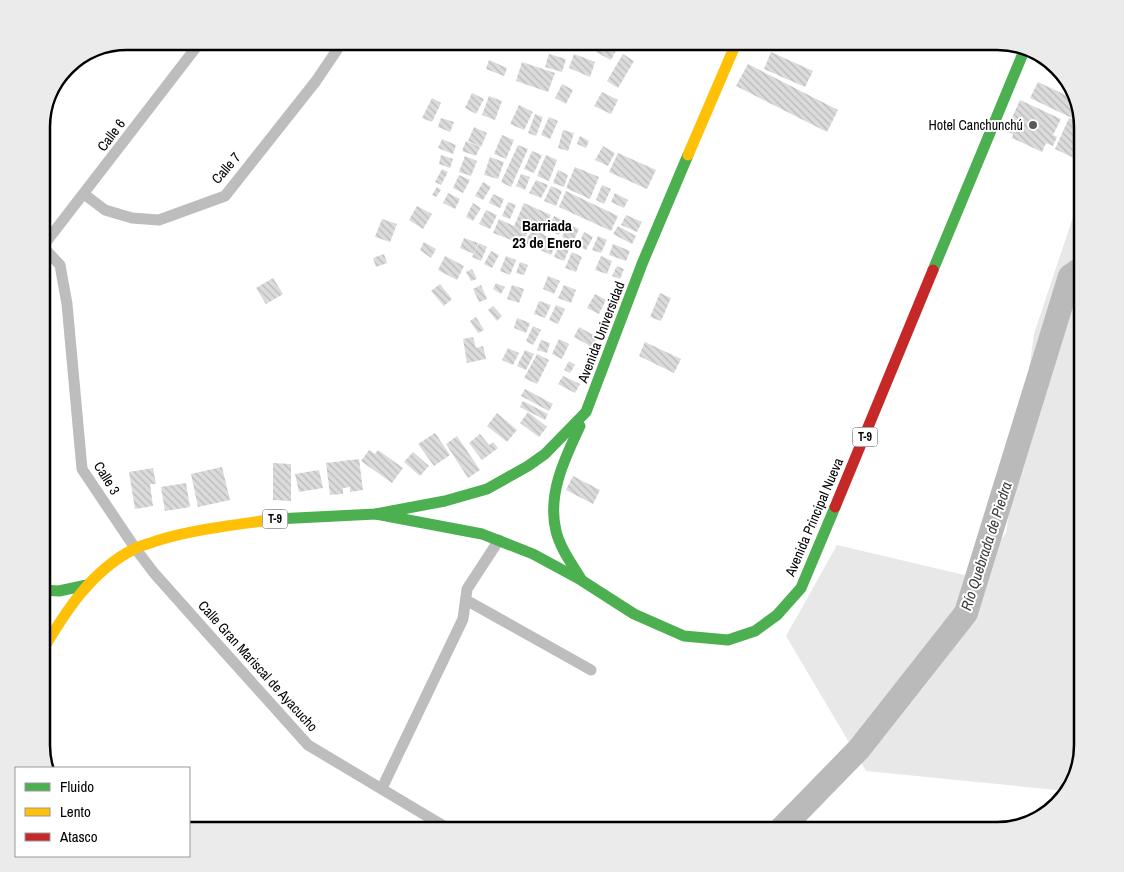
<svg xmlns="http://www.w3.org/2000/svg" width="1124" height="872" font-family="'Archivo Narrow',sans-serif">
	<defs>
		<pattern id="building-back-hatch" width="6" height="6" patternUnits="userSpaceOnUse" patternTransform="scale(1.25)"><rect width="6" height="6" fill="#dbdbdb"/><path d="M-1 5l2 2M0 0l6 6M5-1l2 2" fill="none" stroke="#bababa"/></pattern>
	</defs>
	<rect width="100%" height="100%" fill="#fff"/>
	<path fill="#e8e8e8" d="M 1083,187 L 1083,745 L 1067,791 L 866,771 L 786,636 L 837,545 L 973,577 L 1006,533 L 1034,334 Z"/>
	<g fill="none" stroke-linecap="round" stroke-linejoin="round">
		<path stroke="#bababa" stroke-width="24" d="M 779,831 L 859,749 L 966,613 L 1070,276 L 1083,267"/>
	</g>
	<g fill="url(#building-back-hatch)">
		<path d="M 602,41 L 621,41 L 611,60 L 596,52 Z"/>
		<path d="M 771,52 L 813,71 L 805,87 L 764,69 Z"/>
		<path d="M 549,54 L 566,59 L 562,72 L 545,67 Z"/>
		<path d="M 574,54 L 595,62 L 590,77 L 569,68 Z"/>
		<path d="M 623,54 L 634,61 L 618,88 L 607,81 Z"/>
		<path d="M 489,60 L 507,68 L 504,76 L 486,69 Z"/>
		<path d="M 522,62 L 555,73 L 548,92 L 516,81 Z"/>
		<path d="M 748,64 L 838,110 L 827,132 L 736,86 Z"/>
		<path d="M 1038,82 L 1076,100 L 1079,109 L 1074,119 L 1030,98 Z"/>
		<path d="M 562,84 L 573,90 L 566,104 L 555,98 Z"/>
		<path d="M 602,92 L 618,100 L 611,114 L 594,106 Z"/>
		<path d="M 472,93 L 484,99 L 476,114 L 465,108 Z"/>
		<path d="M 489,96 L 502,101 L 495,120 L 482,115 Z"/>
		<path d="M 432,98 L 441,103 L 432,122 L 422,118 Z"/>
		<path d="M 1020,100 L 1061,119 L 1053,135 L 1057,137 L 1053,146 L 1046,143 L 1042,152 L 1012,138 L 1013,134 L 1006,131 Z"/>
		<path d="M 519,105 L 533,112 L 524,130 L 510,124 Z"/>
		<path d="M 535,114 L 543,117 L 536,136 L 528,133 Z"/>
		<path d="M 549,117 L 558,121 L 550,139 L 541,135 Z"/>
		<path d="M 441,118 L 454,122 L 450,132 L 438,127 Z"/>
		<path d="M 1069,118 L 1082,124 L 1083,127 L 1083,138 L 1074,158 L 1055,149 Z"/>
		<path d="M 474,127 L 487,133 L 481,147 L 468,141 Z"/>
		<path d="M 563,130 L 574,133 L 568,151 L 558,148 Z"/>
		<path d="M 502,135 L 514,140 L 506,159 L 494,154 Z"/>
		<path d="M 580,136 L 589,141 L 586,148 L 577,144 Z"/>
		<path d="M 442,139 L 456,145 L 453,154 L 438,148 Z"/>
		<path d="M 466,141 L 480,147 L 476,156 L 462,151 Z"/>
		<path d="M 518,145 L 528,149 L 511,187 L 501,182 Z"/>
		<path d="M 603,146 L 615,153 L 608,166 L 595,160 Z"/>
		<path d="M 532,151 L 542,155 L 534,173 L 524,169 Z"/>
		<path d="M 618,153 L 656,170 L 647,189 L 609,172 Z"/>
		<path d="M 441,155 L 453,159 L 450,168 L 439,164 Z"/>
		<path d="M 546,155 L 557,160 L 549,181 L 537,176 Z"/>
		<path d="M 465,156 L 477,161 L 471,176 L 459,172 Z"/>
		<path d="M 490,157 L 504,162 L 498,179 L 484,175 Z"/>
		<path d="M 575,167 L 599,177 L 590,199 L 566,188 Z"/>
		<path d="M 442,169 L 448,172 L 441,185 L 435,182 Z"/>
		<path d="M 558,170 L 568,175 L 564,187 L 553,183 Z"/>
		<path d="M 521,174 L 530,177 L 525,190 L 516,186 Z"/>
		<path d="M 459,175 L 470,180 L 463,193 L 453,188 Z"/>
		<path d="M 536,180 L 548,185 L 541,198 L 529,193 Z"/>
		<path d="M 483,182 L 491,187 L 483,200 L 475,196 Z"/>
		<path d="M 602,185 L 611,189 L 604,204 L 596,200 Z"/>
		<path d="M 551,186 L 562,191 L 556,206 L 544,201 Z"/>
		<path d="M 437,187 L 441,190 L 436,197 L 432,195 Z"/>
		<path d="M 566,191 L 618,216 L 611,231 L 559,207 Z"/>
		<path d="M 448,193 L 460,199 L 455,209 L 443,203 Z"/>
		<path d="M 615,193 L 628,200 L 624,208 L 611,202 Z"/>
		<path d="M 493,194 L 504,199 L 500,208 L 489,203 Z"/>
		<path d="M 508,202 L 516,205 L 510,219 L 502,216 Z"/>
		<path d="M 473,203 L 481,208 L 473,221 L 466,217 Z"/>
		<path d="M 524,203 L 551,215 L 544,230 L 531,224 L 522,244 L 493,233 L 499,219 L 514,226 Z"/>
		<path d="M 417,206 L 432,214 L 423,229 L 409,220 Z"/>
		<path d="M 486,210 L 497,215 L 490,229 L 479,224 Z"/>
		<path d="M 626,215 L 642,222 L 637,232 L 621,225 Z"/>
		<path d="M 554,216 L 565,221 L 559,235 L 548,230 Z"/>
		<path d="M 382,219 L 397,224 L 390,242 L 375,237 Z"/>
		<path d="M 568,224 L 579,229 L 573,242 L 562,237 Z"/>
		<path d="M 618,226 L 636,236 L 632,244 L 613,234 Z"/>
		<path d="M 532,229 L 557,241 L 551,255 L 525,243 Z"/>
		<path d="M 584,232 L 593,237 L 586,250 L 578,246 Z"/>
		<path d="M 598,236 L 607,240 L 601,253 L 592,250 Z"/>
		<path d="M 464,238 L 478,243 L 474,254 L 460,248 Z"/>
		<path d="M 424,242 L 436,249 L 431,258 L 420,250 Z"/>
		<path d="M 479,243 L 487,247 L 481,261 L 472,257 Z"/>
		<path d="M 560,243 L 570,247 L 564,261 L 554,257 Z"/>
		<path d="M 613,244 L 630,251 L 626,261 L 609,255 Z"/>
		<path d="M 491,251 L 499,255 L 492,268 L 484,264 Z"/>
		<path d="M 572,252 L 582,257 L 576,272 L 565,268 Z"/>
		<path d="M 384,254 L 387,263 L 376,267 L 373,258 Z"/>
		<path d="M 445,256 L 464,266 L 457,280 L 438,270 Z"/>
		<path d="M 506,256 L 516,260 L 510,275 L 500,271 Z"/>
		<path d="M 601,256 L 612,261 L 607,274 L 595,270 Z"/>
		<path d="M 520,262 L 528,265 L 524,275 L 516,273 Z"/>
		<path d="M 617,266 L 624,269 L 620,279 L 612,276 Z"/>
		<path d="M 472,269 L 477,279 L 471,281 L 466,272 Z"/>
		<path d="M 548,276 L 560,281 L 554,294 L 543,289 Z"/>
		<path d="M 273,278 L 283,294 L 266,304 L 256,288 Z"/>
		<path d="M 496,283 L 505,287 L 501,294 L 493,289 Z"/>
		<path d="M 440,284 L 452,299 L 444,306 L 431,291 Z"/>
		<path d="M 481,285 L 487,299 L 479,302 L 473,289 Z"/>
		<path d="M 512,285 L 524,289 L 519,303 L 507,299 Z"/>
		<path d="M 564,285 L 576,290 L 571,303 L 558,298 Z"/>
		<path d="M 660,293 L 671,298 L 661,321 L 650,317 Z"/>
		<path d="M 595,294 L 606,300 L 599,314 L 587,308 Z"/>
		<path d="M 539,301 L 551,305 L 545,318 L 534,314 Z"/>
		<path d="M 556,305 L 565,309 L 558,324 L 549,320 Z"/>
		<path d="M 493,306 L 502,316 L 497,321 L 488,310 Z"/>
		<path d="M 476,317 L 484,330 L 478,333 L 470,321 Z"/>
		<path d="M 517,318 L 530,323 L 526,333 L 514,328 Z"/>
		<path d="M 533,326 L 541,330 L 533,345 L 526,341 Z"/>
		<path d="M 579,327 L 597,337 L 592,347 L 574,337 Z"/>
		<path d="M 473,337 L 476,348 L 483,346 L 486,359 L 467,363 L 463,339 Z"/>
		<path d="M 559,339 L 569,344 L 562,359 L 552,354 Z"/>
		<path d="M 541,340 L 550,343 L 547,353 L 537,350 Z"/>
		<path d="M 645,342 L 681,359 L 674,373 L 639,356 Z"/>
		<path d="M 508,348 L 519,353 L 513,365 L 502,360 Z"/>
		<path d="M 525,350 L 534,354 L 526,370 L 517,366 Z"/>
		<path d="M 537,354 L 549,360 L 537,384 L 524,378 Z"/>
		<path d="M 569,361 L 575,365 L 570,373 L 564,370 Z"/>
		<path d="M 563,376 L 580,384 L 575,393 L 558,384 Z"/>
		<path d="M 525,389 L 553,404 L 549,411 L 521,396 Z"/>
		<path d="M 523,401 L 548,414 L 545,420 L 520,407 Z"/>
		<path d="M 528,412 L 547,427 L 539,437 L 520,423 Z"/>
		<path d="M 497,413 L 517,430 L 507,442 L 487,426 Z"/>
		<path d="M 435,433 L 450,455 L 434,466 L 418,444 Z"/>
		<path d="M 480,434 L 489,445 L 493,442 L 498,448 L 482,460 L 469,443 Z"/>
		<path d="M 457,436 L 480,470 L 468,478 L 446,444 Z"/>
		<path d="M 369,450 L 375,454 L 378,450 L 403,468 L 392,483 L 361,461 Z"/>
		<path d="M 413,452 L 429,466 L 420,476 L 404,462 Z"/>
		<path d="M 359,459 L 363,490 L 350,492 L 350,487 L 343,488 L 343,494 L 330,495 L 326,463 Z"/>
		<path d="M 273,463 L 291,464 L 291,501 L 273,500 Z"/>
		<path d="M 222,467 L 230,500 L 198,507 L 191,474 Z"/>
		<path d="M 153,468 L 156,484 L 150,484 L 153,506 L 135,509 L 129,472 Z"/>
		<path d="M 319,470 L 323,488 L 299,492 L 295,474 Z"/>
		<path d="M 573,476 L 600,490 L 593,504 L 566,490 Z"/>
		<path d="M 186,483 L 190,507 L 165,511 L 161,487 Z"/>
	</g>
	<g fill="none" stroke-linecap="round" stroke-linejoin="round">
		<g stroke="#bdbdbd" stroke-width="11">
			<path d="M 84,194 L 105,210 L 132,218 L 159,220 L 225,196 L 316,81 L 343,41"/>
			<path d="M 41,245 L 60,265 L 67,304 L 82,469 L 135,548 L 154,573 L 211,637 L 308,745 L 452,831"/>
			<path d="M 43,246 L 201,41"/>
			<path d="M 466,600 L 591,670"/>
			<path d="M 382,788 L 463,619 L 467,589 L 499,540"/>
		</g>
		<g stroke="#4caf50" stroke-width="11">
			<path d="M 933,270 L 1024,51"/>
			<path d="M 580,426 C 565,458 547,494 556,531 C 560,548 572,564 581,579"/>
			<path d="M 376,514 L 482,534 L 533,554 L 581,580 L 634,614 L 684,636 L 728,640 L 755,631 L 777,615 L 801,588 L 835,507"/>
			<path d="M 276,519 L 376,514 L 445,501 L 487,489 L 528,466 L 545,454 L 586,412 L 642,264 L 688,155"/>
			<path d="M 41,590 L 59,591 L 87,585"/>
		</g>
		<g stroke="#ffc107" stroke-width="11">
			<path d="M 688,155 L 737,41"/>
			<path d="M 41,653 C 65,612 91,571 134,549 C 141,545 149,544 156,541 C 194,529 236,525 276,519"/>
		</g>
		<path stroke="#c62828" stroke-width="11" d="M 835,507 L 933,270"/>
	</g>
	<circle fill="#595959" stroke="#fff" stroke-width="2" cx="1033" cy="125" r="5"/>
	<g text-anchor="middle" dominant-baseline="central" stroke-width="4" stroke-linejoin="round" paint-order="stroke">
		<g fill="#fff" stroke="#4c4c4c" stroke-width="1">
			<rect x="852.5" y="427.5" width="25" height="19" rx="4"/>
			<rect x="262.5" y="509.5" width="25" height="19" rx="4"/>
		</g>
		<g font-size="12" font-weight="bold" fill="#000">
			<text x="865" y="437">T-9</text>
			<text x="275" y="519">T-9</text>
		</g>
		<g font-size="14" fill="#000" stroke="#fff" text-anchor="end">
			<text x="1023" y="125">Hotel Canchunchú</text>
		</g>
		<g font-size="14" fill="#000" stroke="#fff">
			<text transform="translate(111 135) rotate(-53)">Calle 6</text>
			<text transform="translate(226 168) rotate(-49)">Calle 7</text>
			<text transform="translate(601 332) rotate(-69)">Avenida Universidad</text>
			<text transform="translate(107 478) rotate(58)">Calle 3</text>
			<text transform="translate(814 517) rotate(-67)">Avenida Principal Nueva</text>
			<text transform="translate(258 666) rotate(48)">Calle Gran Mariscal de Ayacucho</text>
		</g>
		<g font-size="15" font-weight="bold" fill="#000" stroke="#fff">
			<text x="547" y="225">Barriada<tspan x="547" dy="17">23 de Enero</tspan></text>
		</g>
		<g font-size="15" font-style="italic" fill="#3d3d3d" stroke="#fff">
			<text transform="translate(986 546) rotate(-72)">Río Quebrada de Piedra</text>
		</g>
	</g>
	<path d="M0 0H1124V872H0ZM127 50H997A77 77 0 0 1 1074 127V745A77 77 0 0 1 997 822H127A77 77 0 0 1 50 745V127A77 77 0 0 1 127 50Z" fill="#ebebeb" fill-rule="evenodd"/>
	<path fill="none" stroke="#000" stroke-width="2.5" d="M127 50H997A77 77 0 0 1 1074 127V745A77 77 0 0 1 997 822H127A77 77 0 0 1 50 745V127A77 77 0 0 1 127 50Z"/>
	<rect x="15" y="767" width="175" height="90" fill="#ffffff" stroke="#999999"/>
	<rect x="25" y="783" width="25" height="8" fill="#4caf50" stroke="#999999"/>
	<text x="60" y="792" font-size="15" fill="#000000">Fluido</text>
	<rect x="25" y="808" width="25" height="8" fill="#ffc107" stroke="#999999"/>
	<text x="60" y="817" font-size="15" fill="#000000">Lento</text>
	<rect x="25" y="833" width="25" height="8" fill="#c62828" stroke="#999999"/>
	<text x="60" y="842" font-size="15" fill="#000000">Atasco</text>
</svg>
